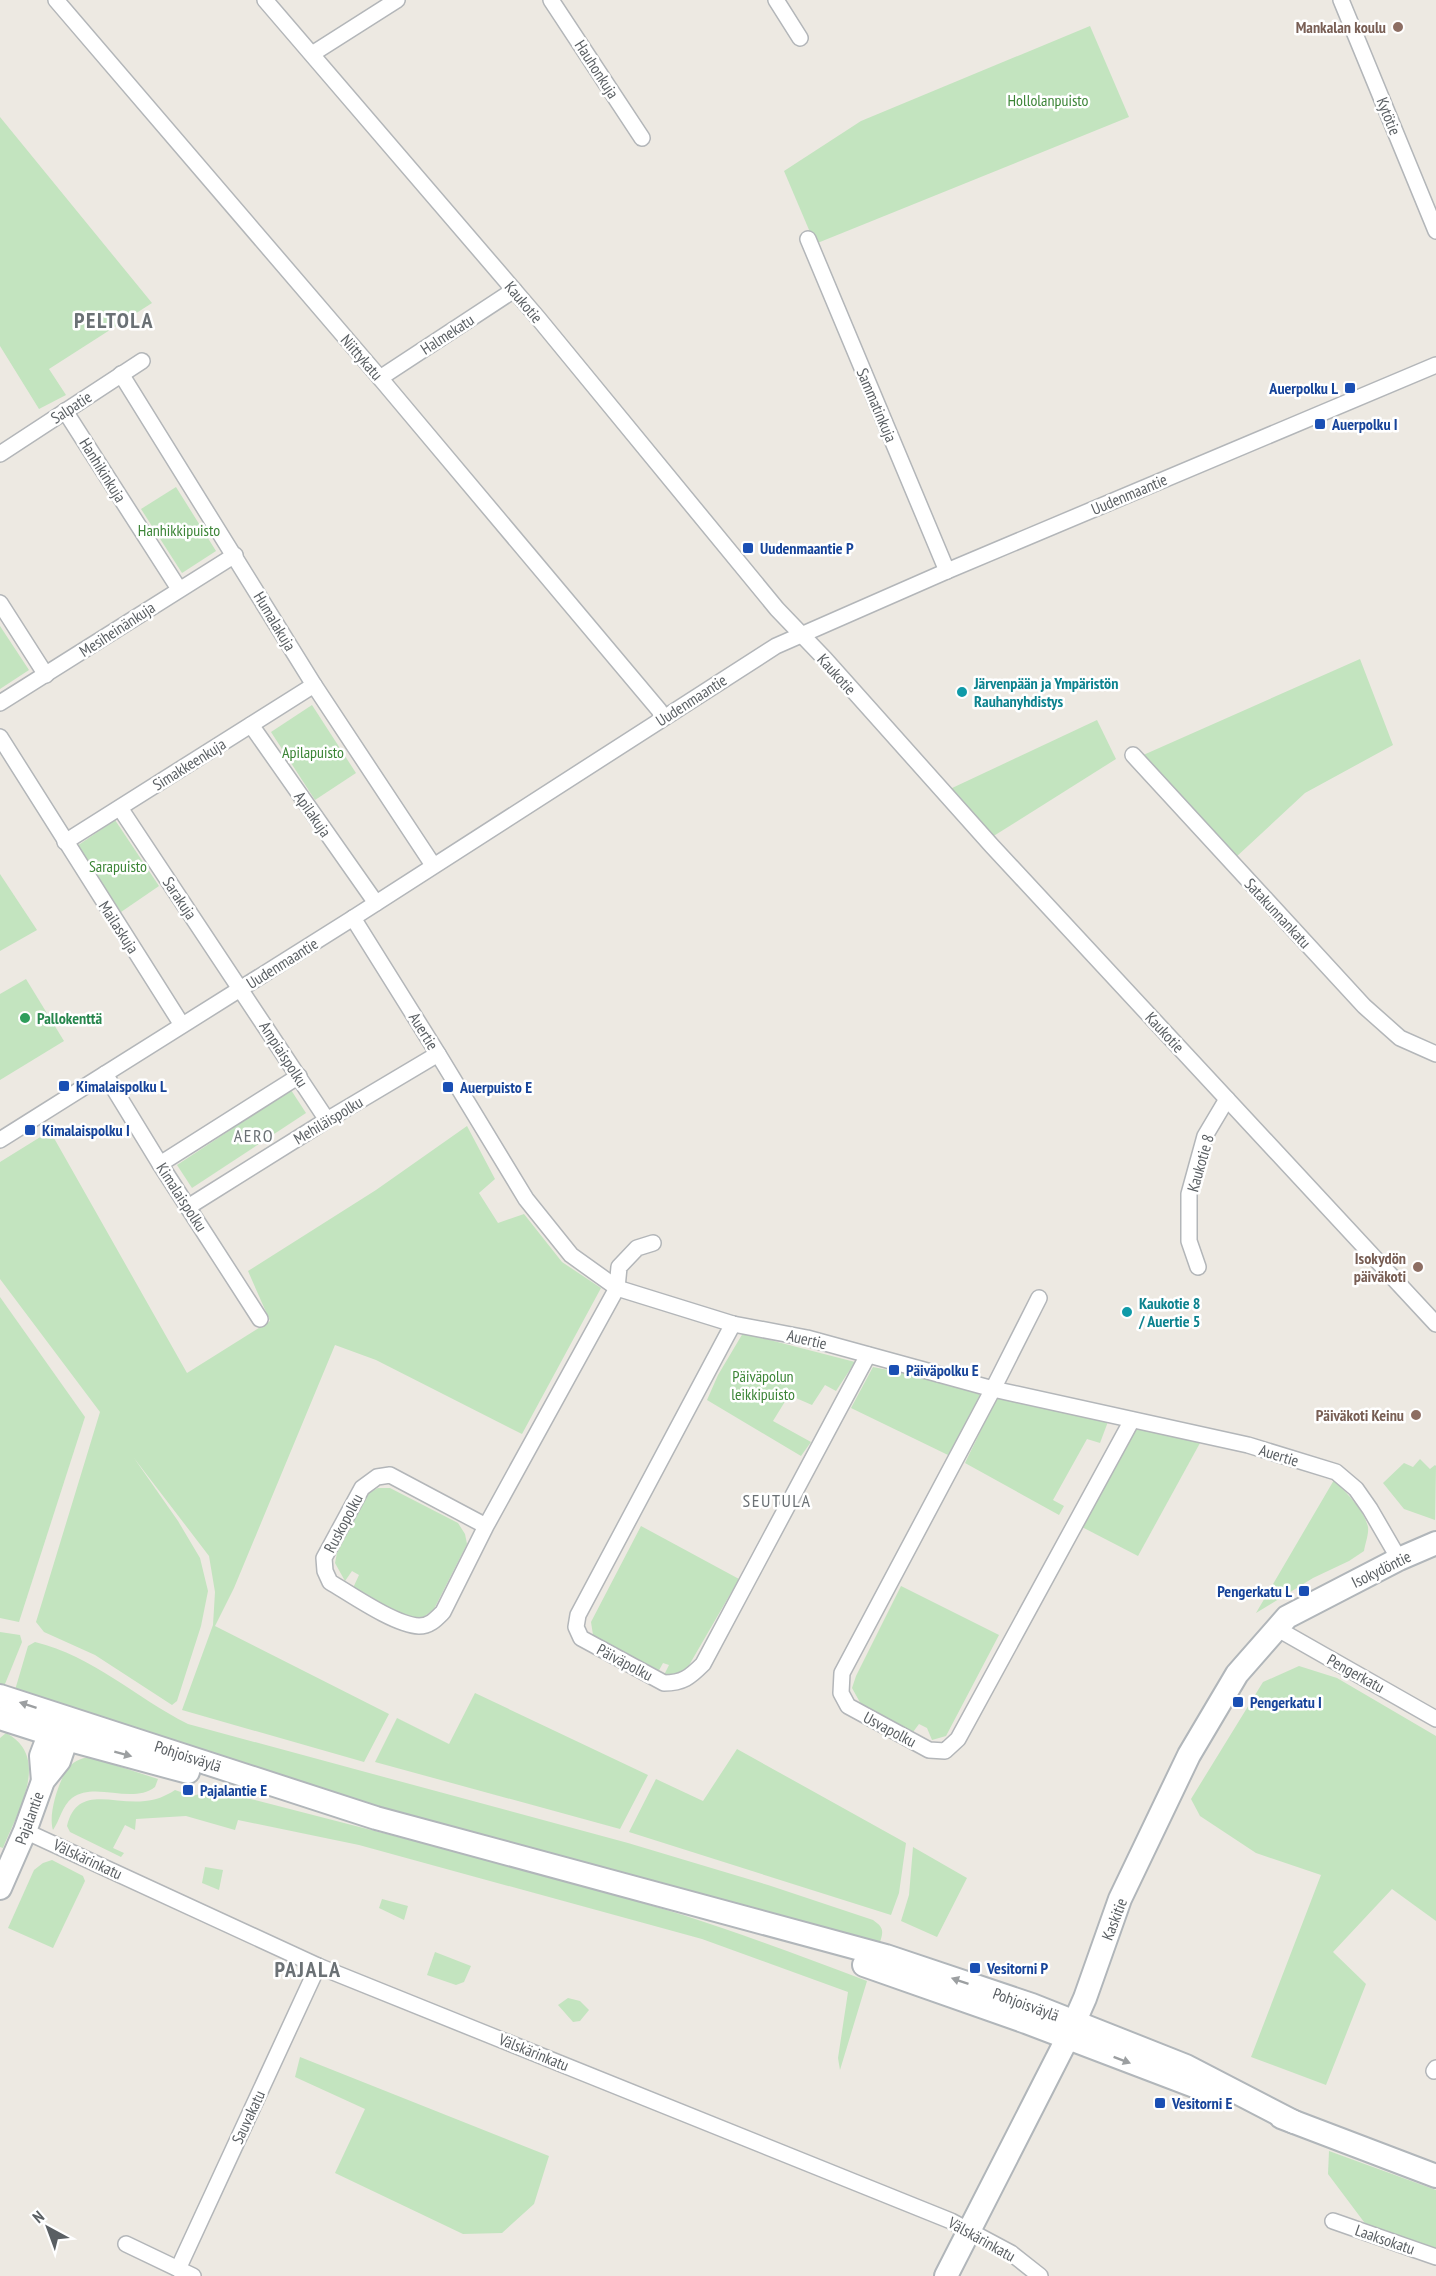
<svg xmlns="http://www.w3.org/2000/svg" width="1436" height="2276" font-family="'PT Sans Narrow',sans-serif">
	<rect width="100%" height="100%" fill="#ede9e2"/>
	<g fill="#c3e4bf">
		<path d="M 1090,26 L 1129,117 L 815,244 L 784,171 L 861,121 Z"/>
		<path d="M 0,117 L 152,303 L 49,369 L 66,395 L 39,409 L 0,346 Z"/>
		<path d="M 176,487 L 216,551 L 182,573 L 141,509 Z"/>
		<path d="M 0,626 L 29,670 L 0,689 Z"/>
		<path d="M 1360,659 L 1393,745 L 1305,793 L 1235,858 L 1141,756 Z"/>
		<path d="M 312,705 L 356,773 L 315,800 L 271,732 Z"/>
		<path d="M 1097,720 L 1116,759 L 992,837 L 950,789 Z"/>
		<path d="M 115,820 L 159,886 L 121,912 L 77,846 Z"/>
		<path d="M 0,874 L 37,930 L 0,951 Z"/>
		<path d="M 26,979 L 64,1041 L 0,1080 L 0,994 Z"/>
		<path d="M 291,1090 L 306,1113 L 192,1188 L 177,1165 Z"/>
		<path d="M 467,1126 L 495,1179 L 479,1193 L 498,1223 L 524,1214 L 562,1262 L 601,1288 L 522,1434 L 376,1360 L 335,1345 L 234,1588 L 215,1626 L 389,1714 L 364,1762 L 182,1710 L 213,1625 L 215,1592 L 209,1556 L 134,1458 L 178,1521 L 200,1558 L 208,1591 L 201,1626 L 177,1701 L 172,1705 L 95,1655 L 44,1632 L 36,1622 L 100,1412 L 0,1279 L 0,1162 L 50,1131 L 187,1373 L 270,1321 L 248,1271 L 376,1190 Z"/>
		<path d="M 0,1297 L 85,1417 L 19,1622 L 0,1618 Z"/>
		<path d="M 743,1333 L 855,1362 L 836,1391 L 825,1385 L 812,1405 L 789,1395 L 773,1421 L 811,1442 L 801,1456 L 707,1400 L 718,1375 Z"/>
		<path d="M 873,1367 L 974,1387 L 981,1397 L 948,1455 L 851,1408 Z"/>
		<path d="M 999,1393 L 1109,1419 L 1100,1443 L 1087,1439 L 1053,1500 L 1064,1506 L 1059,1515 L 965,1463 Z"/>
		<path d="M 1135,1424 L 1200,1443 L 1138,1556 L 1080,1526 Z"/>
		<path d="M 1420,1459 L 1430,1469 L 1435,1465 L 1436,1466 L 1435,1520 L 1404,1509 L 1383,1483 L 1404,1463 L 1413,1467 Z"/>
		<path d="M 1334,1480 C 1346,1493 1364,1509 1368,1527 C 1369,1534 1365,1544 1364,1551 L 1349,1561 L 1313,1578 L 1256,1613 Z"/>
		<path d="M 378,1488 L 390,1488 L 458,1523 L 465,1534 L 467,1544 L 434,1609 L 421,1619 L 403,1616 L 353,1588 L 359,1575 L 352,1571 L 345,1581 L 335,1563 L 337,1553 L 369,1493 Z"/>
		<path d="M 641,1526 L 739,1579 L 688,1667 L 678,1676 L 664,1675 L 669,1665 L 663,1663 L 657,1674 L 603,1644 L 593,1635 L 591,1622 Z"/>
		<path d="M 901,1586 L 999,1635 L 946,1736 L 932,1740 L 927,1728 L 919,1724 L 913,1732 L 862,1706 L 852,1688 L 856,1676 Z"/>
		<path d="M 0,1632 L 20,1635 L 22,1642 L 5,1684 L 2,1687 L 0,1686 Z"/>
		<path d="M 35,1642 C 93,1656 136,1698 188,1724 L 628,1843 L 768,1885 L 873,1920 C 883,1927 884,1930 880,1942 L 761,1913 L 366,1805 L 15,1690 L 28,1646 Z"/>
		<path d="M 1299,1666 L 1337,1678 L 1436,1736 L 1436,1921 L 1392,1889 L 1333,1952 L 1366,1984 L 1326,2085 L 1251,2057 L 1321,1875 L 1256,1853 L 1200,1816 L 1191,1799 L 1263,1682 Z"/>
		<path d="M 475,1693 L 648,1775 L 620,1829 L 375,1762 L 397,1718 L 449,1744 Z"/>
		<path d="M 6,1733 C 52,1757 17,1813 3,1848 L 0,1847 L 0,1738 Z"/>
		<path d="M 737,1749 L 906,1843 L 899,1893 L 891,1915 L 629,1832 L 656,1779 L 703,1801 Z"/>
		<path d="M 90,1757 L 158,1779 L 155,1787 C 131,1805 96,1781 72,1798 C 62,1806 60,1820 53,1830 C 48,1815 58,1784 66,1771 C 71,1762 81,1758 90,1757 Z"/>
		<path d="M 175,1790 L 192,1796 L 200,1794 L 247,1798 C 392,1836 539,1871 683,1915 C 745,1935 806,1958 867,1981 L 840,2070 L 838,2058 L 848,1992 L 702,1939 L 359,1845 L 238,1820 L 235,1830 L 186,1816 L 136,1819 L 135,1830 L 125,1825 L 113,1848 L 124,1853 L 121,1857 L 70,1832 L 67,1826 C 77,1784 113,1805 145,1801 C 156,1800 166,1796 175,1790 Z"/>
		<path d="M 913,1847 L 967,1878 L 937,1937 L 901,1921 L 909,1895 Z"/>
		<path d="M 52,1860 L 83,1876 L 85,1881 L 53,1948 L 8,1928 L 34,1870 L 43,1863 Z"/>
		<path d="M 205,1867 L 223,1870 L 219,1890 L 202,1883 Z"/>
		<path d="M 382,1899 L 408,1906 L 404,1920 L 379,1908 Z"/>
		<path d="M 435,1952 L 471,1966 L 464,1982 L 456,1985 L 427,1975 Z"/>
		<path d="M 568,1998 L 580,2001 L 589,2010 L 580,2021 L 573,2022 L 558,2005 Z"/>
		<path d="M 300,2057 L 549,2156 L 534,2204 L 502,2233 L 463,2234 L 335,2173 L 365,2109 L 295,2077 Z"/>
		<path d="M 1329,2151 L 1436,2190 L 1436,2253 L 1370,2230 L 1328,2174 Z"/>
	</g>
	<g fill="none" stroke-linecap="round" stroke-linejoin="round">
		<g stroke="#b3b6b9" stroke-width="18">
			<g id="street">
				<path d="M 56,0 L 380,378 L 659,710 L 663,718"/>
				<path d="M 265,0 L 538,318 L 777,609 L 825,659 L 992,846 L 1436,1324"/>
				<path d="M 551,0 L 642,138"/>
				<path d="M 776,0 L 800,38"/>
				<path d="M 1341,0 L 1436,231"/>
				<path d="M 312,54 L 397,0"/>
				<path d="M 808,239 L 947,571"/>
				<path d="M 121,374 L 314,685 L 433,865"/>
				<path d="M 380,378 L 514,290"/>
				<path d="M 65,411 L 179,589"/>
				<path d="M 0,454 L 142,361"/>
				<path d="M 0,603 L 46,675"/>
				<path d="M 0,703 L 235,555"/>
				<path d="M 251,725 L 376,903"/>
				<path d="M 0,737 L 182,1025"/>
				<path d="M 1133,755 L 1364,1006 L 1400,1038 L 1436,1054"/>
				<path d="M 120,808 L 327,1120"/>
				<path d="M 65,842 L 314,685"/>
				<path d="M 353,918 L 438,1054 L 526,1199 L 571,1255 L 617,1288 L 733,1324 L 807,1338 L 993,1389 L 1248,1445 L 1336,1472 L 1356,1489 L 1370,1509 L 1399,1559"/>
				<path d="M 105,1074 L 160,1164 L 260,1319"/>
				<path d="M 0,1140 L 353,918 L 776,646 L 947,571 L 1436,365"/>
				<path d="M 160,1164 L 299,1076"/>
				<path d="M 188,1207 L 327,1120 L 438,1054"/>
				<path d="M 1198,1267 L 1189,1241 L 1189,1194 L 1205,1136 L 1227,1099"/>
				<path d="M 1039,1298 L 993,1389 L 842,1673 L 841,1693 L 848,1706 L 929,1750 L 945,1751 L 958,1739 L 1132,1420"/>
				<path d="M 733,1324 L 578,1615 L 576,1627 L 581,1638 L 664,1683 C 683,1683 690,1677 703,1664 L 868,1355"/>
				<path d="M 486,1526 L 390,1475 L 377,1477 L 362,1488 L 324,1558 L 325,1571 L 330,1582 C 352,1595 395,1625 419,1626 C 430,1626 436,1619 443,1612 L 486,1526 L 617,1288 L 619,1267 L 637,1248 L 653,1243"/>
				<path d="M 1276,1628 L 1436,1719"/>
				<path d="M 25,1831 L 318,1966 L 951,2221 L 1011,2253 L 1040,2276"/>
				<path d="M 1434,2071 L 1436,2068"/>
				<path d="M 1333,2221 L 1436,2257"/>
				<path d="M 126,2244 L 193,2276"/>
				<path d="M 178,2269 L 318,1966"/>
			</g>
		</g>
		<g stroke="#b1b6ba" stroke-width="26">
			<g id="secondary">
				<path d="M 0,1696 L 376,1818 L 886,1956 L 1032,2005 L 1186,2066 L 1294,2122"/>
				<path d="M 0,1718 L 66,1739 L 188,1772"/>
				<path d="M 43,1781 L 41,1756 L 55,1719"/>
				<path d="M 0,1888 L 25,1831 L 43,1781 L 59,1761 L 71,1726"/>
				<path d="M 864,1965 L 1026,2022 L 1218,2095"/>
				<path d="M 1281,2117 L 1436,2176"/>
				<path d="M 946,2276 L 1067,2039 L 1085,1998 L 1120,1899 L 1189,1755 L 1237,1674 L 1287,1617 L 1399,1559 L 1436,1543"/>
			</g>
		</g>
		<use href="#street" stroke="#fff" stroke-width="15"/>
		<use href="#secondary" stroke="#fff" stroke-width="22"/>
	</g>
	<defs><path id="oneway-solid" d="M-6-.8H1V-3.2L6.5 0L1 3.2V.8H-6Z" transform="scale(1.5)"/></defs>
	<g fill="#9c9fa1">
		<use href="#oneway-solid" transform="translate(28 1705) rotate(-162)"/>
		<use href="#oneway-solid" transform="translate(123 1754) rotate(15)"/>
		<use href="#oneway-solid" transform="translate(960 1981) rotate(-161)"/>
		<use href="#oneway-solid" transform="translate(1122 2060) rotate(21)"/>
	</g>
	<g fill="#8d6e63" stroke="#fff" stroke-width="2">
		<circle cx="1398" cy="27" r="6"/>
		<circle cx="1418" cy="1267" r="6"/>
		<circle cx="1416" cy="1415" r="6"/>
	</g>
	<g fill="#1a4fb4" stroke="#fff" stroke-width="2">
		<rect x="1344" y="382" width="12" height="12" rx="3"/>
		<rect x="1314" y="418" width="12" height="12" rx="3"/>
		<rect x="742" y="542" width="12" height="12" rx="3"/>
		<rect x="58" y="1080" width="12" height="12" rx="3"/>
		<rect x="442" y="1081" width="12" height="12" rx="3"/>
		<rect x="24" y="1124" width="12" height="12" rx="3"/>
		<rect x="888" y="1364" width="12" height="12" rx="3"/>
		<rect x="1298" y="1585" width="12" height="12" rx="3"/>
		<rect x="1232" y="1696" width="12" height="12" rx="3"/>
		<rect x="182" y="1784" width="12" height="12" rx="3"/>
		<rect x="969" y="1962" width="12" height="12" rx="3"/>
		<rect x="1154" y="2097" width="12" height="12" rx="3"/>
	</g>
	<g fill="#0f9aa8" stroke="#fff" stroke-width="2">
		<circle cx="962" cy="692" r="6"/>
		<circle cx="1127" cy="1312" r="6"/>
	</g>
	<circle fill="#2e9e5b" stroke="#fff" stroke-width="2" cx="25" cy="1018" r="6"/>
	<g text-anchor="middle" dominant-baseline="central" stroke-width="5" stroke-linejoin="round" paint-order="stroke">
		<g font-size="16" font-weight="bold" fill="#785e54" stroke="#fff" text-anchor="end">
			<text x="1386" y="27">Mankalan koulu</text>
			<text x="1406" y="1258">Isokydön<tspan x="1406" dy="18">päiväkoti</tspan></text>
			<text x="1404" y="1415">Päiväkoti Keinu</text>
		</g>
		<g font-size="16" fill="#5a5f63" stroke="#fff">
			<text transform="translate(597 69) rotate(57)">Hauhonkuja</text>
			<text transform="translate(1389 116) rotate(68)">Kytötie</text>
			<text transform="translate(524 302) rotate(50)">Kaukotie</text>
			<text transform="translate(447 334) rotate(-33)">Halmekatu</text>
			<text transform="translate(362 357) rotate(49)">Niittykatu</text>
			<text transform="translate(877 405) rotate(67)">Sammatinkuja</text>
			<text transform="translate(71 407) rotate(-33)">Salpatie</text>
			<text transform="translate(103 470) rotate(58)">Hanhikinkuja</text>
			<text transform="translate(1129 494) rotate(-23)">Uudenmaantie</text>
			<text transform="translate(275 621) rotate(59)">Humalakuja</text>
			<text transform="translate(117 629) rotate(-33)">Mesiheinänkuja</text>
			<text transform="translate(837 674) rotate(48)">Kaukotie</text>
			<text transform="translate(691 700) rotate(-33)">Uudenmaantie</text>
			<text transform="translate(189 764) rotate(-32)">Simakkeenkuja</text>
			<text transform="translate(313 814) rotate(55)">Apilakuja</text>
			<text transform="translate(180 898) rotate(56)">Sarakuja</text>
			<text transform="translate(1278 913) rotate(47)">Satakunnankatu</text>
			<text transform="translate(119 927) rotate(57)">Mailaskuja</text>
			<text transform="translate(282 963) rotate(-32)">Uudenmaantie</text>
			<text transform="translate(424 1031) rotate(58)">Auertie</text>
			<text transform="translate(1165 1032) rotate(47)">Kaukotie</text>
			<text transform="translate(284 1054) rotate(57)">Ampiaispolku</text>
			<text transform="translate(328 1120) rotate(-31)">Mehiläispolku</text>
			<text transform="translate(1200 1163) rotate(-74)">Kaukotie 8</text>
			<text transform="translate(182 1197) rotate(57)">Kimalaispolku</text>
			<text transform="translate(807 1339) rotate(13)">Auertie</text>
			<text transform="translate(1279 1455) rotate(17)">Auertie</text>
			<text transform="translate(343 1523) rotate(-62)">Ruskopolku</text>
			<text transform="translate(1381 1569) rotate(-26)">Isokydöntie</text>
			<text transform="translate(625 1662) rotate(28)">Päiväpolku</text>
			<text transform="translate(1356 1673) rotate(29)">Pengerkatu</text>
			<text transform="translate(890 1729) rotate(28)">Usvapolku</text>
			<text transform="translate(188 1756) rotate(18)">Pohjoisväylä</text>
			<text transform="translate(29 1818) rotate(-70)">Pajalantie</text>
			<text transform="translate(88 1859) rotate(25)">Välskärinkatu</text>
			<text transform="translate(1114 1919) rotate(-69)">Kaskitie</text>
			<text transform="translate(1026 2004) rotate(20)">Pohjoisväylä</text>
			<text transform="translate(534 2052) rotate(22)">Välskärinkatu</text>
			<text transform="translate(248 2117) rotate(-65)">Sauvakatu</text>
			<text transform="translate(982 2239) rotate(29)">Välskärinkatu</text>
			<text transform="translate(1385 2239) rotate(19)">Laaksokatu</text>
		</g>
		<g font-size="16" fill="#3c8537" stroke="#fff">
			<text x="1048" y="100">Hollolanpuisto</text>
			<text x="179" y="530">Hanhikkipuisto</text>
			<text x="313" y="752">Apilapuisto</text>
			<text x="118" y="866">Sarapuisto</text>
			<text x="763" y="1376">Päiväpolun<tspan x="763" dy="18">leikkipuisto</tspan></text>
		</g>
		<g font-size="16" font-weight="bold" fill="#164399" stroke="#fff" text-anchor="start">
			<text x="1338" y="388" text-anchor="end">Auerpolku L</text>
			<text x="1332" y="424">Auerpolku I</text>
			<text x="760" y="548">Uudenmaantie P</text>
			<text x="76" y="1086">Kimalaispolku L</text>
			<text x="460" y="1087">Auerpuisto E</text>
			<text x="42" y="1130">Kimalaispolku I</text>
			<text x="906" y="1370">Päiväpolku E</text>
			<text x="1292" y="1591" text-anchor="end">Pengerkatu L</text>
			<text x="1250" y="1702">Pengerkatu I</text>
			<text x="200" y="1790">Pajalantie E</text>
			<text x="987" y="1968">Vesitorni P</text>
			<text x="1172" y="2103">Vesitorni E</text>
		</g>
		<g font-size="16" font-weight="bold" fill="#0d838f" stroke="#fff" text-anchor="start">
			<text x="974" y="683">Järvenpään ja Ympäristön<tspan x="974" dy="18">Rauhanyhdistys</tspan></text>
			<text x="1139" y="1303">Kaukotie 8<tspan x="1139" dy="18">/ Auertie 5</tspan></text>
		</g>
		<g font-size="16" font-weight="bold" fill="#27864d" stroke="#fff" text-anchor="start">
			<text x="37" y="1018">Pallokenttä</text>
		</g>
		<g font-size="18" letter-spacing="1.5" fill="#6b7175" stroke="#fff">
			<text x="254" y="1135">AERO</text>
			<text x="777" y="1500">SEUTULA</text>
		</g>
		<g font-size="22" font-weight="bold" letter-spacing="1.5" fill="#6b7175" stroke="#fff">
			<text x="114" y="320">PELTOLA</text>
			<text x="308" y="1969">PAJALA</text>
		</g>
	</g>
	<g transform="translate(48 2228) rotate(319)" stroke="#ffffff" stroke-width="4.5" paint-order="stroke">
	<path d="M0-4.5L10 22L0 15L-10 22Z" fill="#5a5f63"/>
	<text y="-9" font-size="16" font-weight="bold" text-anchor="middle" fill="#5a5f63">N</text>
	</g>
</svg>
